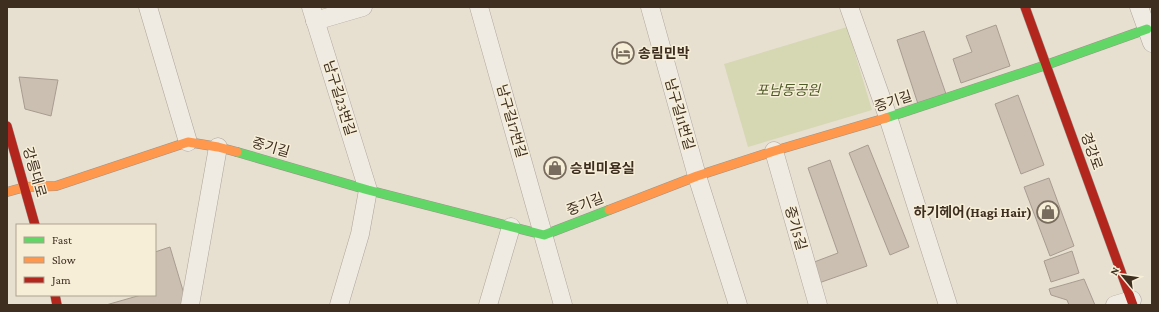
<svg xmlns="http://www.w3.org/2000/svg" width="1159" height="312" font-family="'Crimson Pro','Noto Sans KR',serif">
	<rect width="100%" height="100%" fill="#e7e0d1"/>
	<path fill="#d6d7b3" d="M 847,27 L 872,110 L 748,147 L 724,64 Z"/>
	<g fill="#cbbfb2" stroke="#a89c90">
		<path d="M 996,25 L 1010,66 L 961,83 L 953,59 L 972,52 L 966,36 Z"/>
		<path d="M 924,31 L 946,94 L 918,104 L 897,40 Z"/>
		<path d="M 19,77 L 58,80 L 51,116 L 25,109 Z"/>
		<path d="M 1018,95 L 1044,165 L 1021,174 L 995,104 Z"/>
		<path d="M 868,145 L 909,247 L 890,255 L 849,153 Z"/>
		<path d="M 830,160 L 867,266 L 816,284 L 809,264 L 838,253 L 808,168 Z"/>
		<path d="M 1049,178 L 1074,246 L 1050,256 L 1024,187 Z"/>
		<path d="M 170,247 L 184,294 L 183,305 L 106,305 L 141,295 L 155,295 L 155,252 Z"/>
		<path d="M 1072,251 L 1079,273 L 1051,282 L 1044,261 Z"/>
		<path d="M 1084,279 L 1095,305 L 1069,305 L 1067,300 L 1051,295 L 1049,289 Z"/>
	</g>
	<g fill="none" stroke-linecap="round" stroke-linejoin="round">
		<g stroke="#ada599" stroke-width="19">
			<g id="street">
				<path d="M 148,7 L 188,142"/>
				<path d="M 311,7 L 368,190 L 360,234 L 339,305"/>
				<path d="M 479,7 L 563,305"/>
				<path d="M 650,7 L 697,176 L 738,305"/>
				<path d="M 849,7 L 888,117 L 948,305"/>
				<path d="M 1139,7 L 1152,43"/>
				<path d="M 315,21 L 363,7"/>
				<path d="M 774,151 L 818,305"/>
				<path d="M 190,305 L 218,147"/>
				<path d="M 488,305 L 511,227"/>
				<path d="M 1115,305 L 1132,300"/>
			</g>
		</g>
		<g stroke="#9c958a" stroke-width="10">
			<g id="fast">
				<path d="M 886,118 L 1046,65 L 1147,29"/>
				<path d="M 237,152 L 368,190 L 544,235 L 609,210"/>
			</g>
		</g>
		<g stroke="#9c958a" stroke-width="10">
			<g id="slow">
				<path d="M 7,192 L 25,187 L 56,186 L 188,142 L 218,147 L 237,152"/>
				<path d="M 609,210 L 697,176 L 774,151 L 886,118"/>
			</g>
		</g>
		<g stroke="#9c958a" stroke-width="10">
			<g id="jam">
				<path d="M 1025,7 L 1133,305"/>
				<path d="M 7,126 L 35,225"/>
				<path d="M 55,295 L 57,305"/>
			</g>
		</g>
		<use href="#street" stroke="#efebe3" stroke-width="18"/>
		<use href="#fast" stroke="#63d668" stroke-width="9"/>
		<use href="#slow" stroke="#ff974d" stroke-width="9"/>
		<use href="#jam" stroke="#b3261e" stroke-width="9"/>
	</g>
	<defs>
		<g id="hotel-ring" transform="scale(1.15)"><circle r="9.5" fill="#f7eed8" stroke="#786c5e" stroke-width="1.5"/><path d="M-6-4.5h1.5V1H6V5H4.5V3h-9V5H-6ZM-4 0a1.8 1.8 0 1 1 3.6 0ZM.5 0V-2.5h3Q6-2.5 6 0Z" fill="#786c5e"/></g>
		<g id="shop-ring" transform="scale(1.15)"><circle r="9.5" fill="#f7eed8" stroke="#786c5e" stroke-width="1.5"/><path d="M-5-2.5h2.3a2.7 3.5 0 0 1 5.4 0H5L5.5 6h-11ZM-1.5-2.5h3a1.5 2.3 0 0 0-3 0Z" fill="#786c5e"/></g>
	</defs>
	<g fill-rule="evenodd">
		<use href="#hotel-ring" x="623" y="53"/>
		<use href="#shop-ring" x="555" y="168"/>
		<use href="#shop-ring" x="1048" y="212"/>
	</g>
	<g text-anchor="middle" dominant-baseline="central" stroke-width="3" stroke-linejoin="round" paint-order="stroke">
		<g font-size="14" font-weight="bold" fill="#3d2e20" stroke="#f7eed8" text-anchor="start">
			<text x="638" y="53">송림민박</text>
			<text x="570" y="168">승빈미용실</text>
			<text x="1032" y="212" text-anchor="end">하기헤어(Hagi Hair)</text>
		</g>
		<g font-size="14" font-style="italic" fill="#4d5a26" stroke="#f7eed8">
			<text x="788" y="90">포남동공원</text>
		</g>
		<g font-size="14" fill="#3d2e20" stroke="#f7eed8">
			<text transform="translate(340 98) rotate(73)">남구길23번길</text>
			<text transform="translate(893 101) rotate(-18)">중기길</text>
			<text transform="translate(680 114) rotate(74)">남구길11번길</text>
			<text transform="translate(512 121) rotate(74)">남구길17번길</text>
			<text transform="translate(271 147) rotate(16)">중기길</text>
			<text transform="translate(1092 151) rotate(70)">경강로</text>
			<text transform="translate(35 172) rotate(74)">강릉대로</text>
			<text transform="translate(585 204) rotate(-21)">중기길</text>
			<text transform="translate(796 228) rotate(74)">중기5길</text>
		</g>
	</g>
	<rect width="1159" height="312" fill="none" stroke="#3d2e20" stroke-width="16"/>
	<rect x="16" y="224" width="140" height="72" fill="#f7eed8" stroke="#ada18e"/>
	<rect x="24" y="237" width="20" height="6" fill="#63d668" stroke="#ada18e"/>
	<text x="52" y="244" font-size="12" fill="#3d2e20">Fast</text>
	<rect x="24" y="257" width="20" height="6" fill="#ff974d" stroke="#ada18e"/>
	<text x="52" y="264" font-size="12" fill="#3d2e20">Slow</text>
	<rect x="24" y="277" width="20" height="6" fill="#b3261e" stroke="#ada18e"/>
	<text x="52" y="284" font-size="12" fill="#3d2e20">Jam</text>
	<g transform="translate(1123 276) rotate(299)" stroke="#f7eed8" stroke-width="3" paint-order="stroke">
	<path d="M0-3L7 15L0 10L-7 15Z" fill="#3d2e20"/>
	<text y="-6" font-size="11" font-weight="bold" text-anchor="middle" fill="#3d2e20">N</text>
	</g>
</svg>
